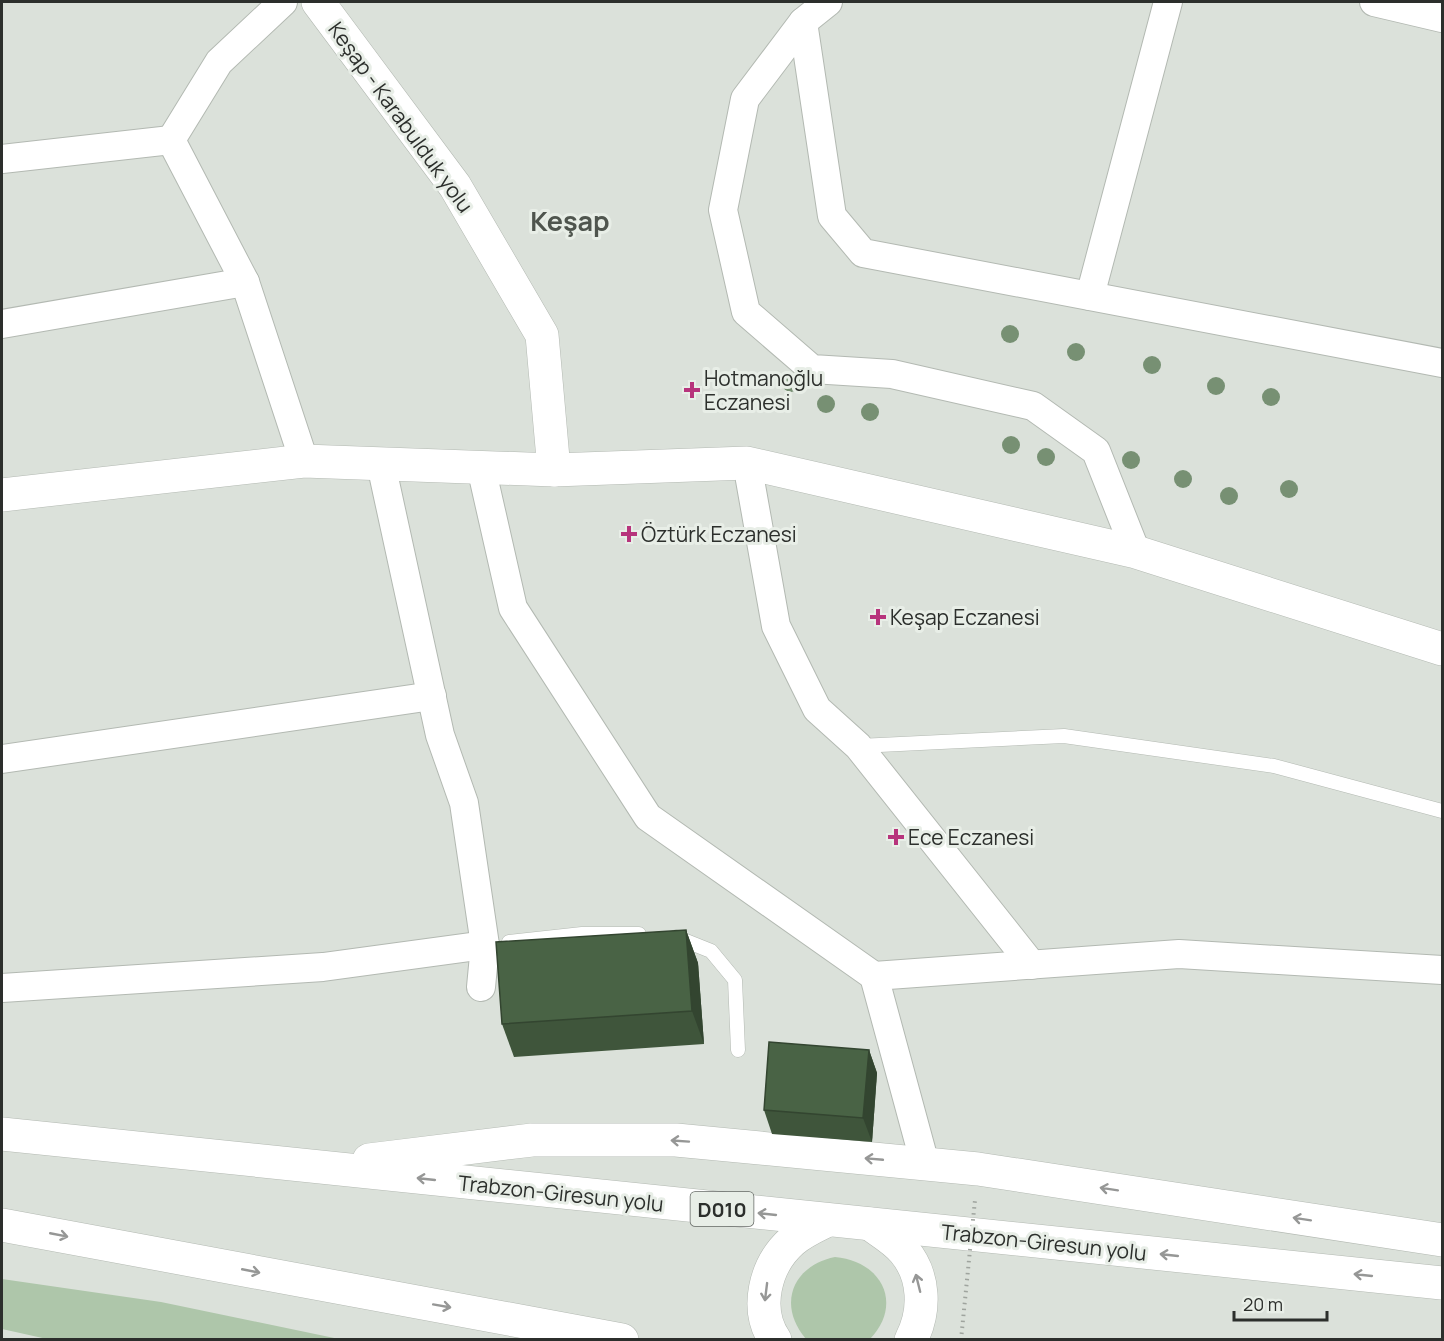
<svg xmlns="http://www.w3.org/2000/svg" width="1444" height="1341" font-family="Manrope,sans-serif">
	<rect width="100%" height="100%" fill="#dbe1da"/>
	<g fill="#aec6aa">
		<path d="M 835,1257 C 881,1261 904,1303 870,1339 L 806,1339 C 777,1305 792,1266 835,1257 Z"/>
		<path d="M 2,1279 L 161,1302 L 339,1339 L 47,1339 L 2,1329 Z"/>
	</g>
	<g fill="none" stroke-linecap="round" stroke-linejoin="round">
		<g stroke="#b3b9b2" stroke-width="15">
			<g id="lane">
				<path d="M 859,746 L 1064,736 L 1274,766 L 1442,811"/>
				<path d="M 676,937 L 711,951 L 735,980 L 738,1050"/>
				<path d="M 509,942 L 582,934 L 639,934"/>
			</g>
		</g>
		<g stroke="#b3b9b2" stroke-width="30">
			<g id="street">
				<path d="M 828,2 L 803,22 L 745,99 L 723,210 L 746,312 L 812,369 L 892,374 L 1033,406 L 1096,451 L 1136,552"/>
				<path d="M 1374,2 L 1442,18"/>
				<path d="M 803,22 L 832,216 L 863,253 L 1442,363"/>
				<path d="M 171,140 L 245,282 L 304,461"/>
				<path d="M 171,140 L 219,62 L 283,2"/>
				<path d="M 2,159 L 171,140"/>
				<path d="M 1090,296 L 1168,2"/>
				<path d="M 2,324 L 245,282"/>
				<path d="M 747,463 L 776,626 L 817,709 L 858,746 L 1032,965"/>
				<path d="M 381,464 L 440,735 L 464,803 L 485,945 L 481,987"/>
				<path d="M 481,467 L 513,608 L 648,817 L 874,976 L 1179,954 L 1442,970"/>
				<path d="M 2,759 L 432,696"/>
				<path d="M 874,976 L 925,1164"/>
				<path d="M 2,988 L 323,967 L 485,945"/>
			</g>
		</g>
		<g stroke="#b3b9b2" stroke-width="34">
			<g id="secondary">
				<path d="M 318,2 L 455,186 L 542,335 L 554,470"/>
				<path d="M 2,495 L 304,461 L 554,470 L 747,463 L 1136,552 L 1442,649"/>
			</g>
		</g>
		<g stroke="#b3b9b2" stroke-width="34">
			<g id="highway">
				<path d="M 2,1134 L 1442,1283"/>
				<path d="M 369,1160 L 532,1140 L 676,1140 L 978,1169 L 1442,1240"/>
				<path d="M 870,1224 C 881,1232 895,1240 904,1251 C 925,1276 926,1311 911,1340"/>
				<path d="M 2,1225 L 622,1340"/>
				<path d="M 775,1340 C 754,1309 765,1265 792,1241 C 802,1232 816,1226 828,1220"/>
			</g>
		</g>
		<use href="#lane" stroke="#fff" stroke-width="14"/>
		<use href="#street" stroke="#fff" stroke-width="28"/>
		<use href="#secondary" stroke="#fff" stroke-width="33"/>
		<use href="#highway" stroke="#fff" stroke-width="33"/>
		<path stroke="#9fa49e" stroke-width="4" stroke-dasharray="1.5 4.5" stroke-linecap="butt" d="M 961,1340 L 975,1200"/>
	</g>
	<g fill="#779073">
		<circle cx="1010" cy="334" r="9"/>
		<circle cx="1076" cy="352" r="9"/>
		<circle cx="1152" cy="365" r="9"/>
		<circle cx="791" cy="383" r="9"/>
		<circle cx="1216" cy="386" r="9"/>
		<circle cx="1271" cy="397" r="9"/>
		<circle cx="826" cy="404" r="9"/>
		<circle cx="870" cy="412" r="9"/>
		<circle cx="1011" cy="445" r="9"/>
		<circle cx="1046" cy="457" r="9"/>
		<circle cx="1131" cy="460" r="9"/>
		<circle cx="1183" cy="479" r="9"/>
		<circle cx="1289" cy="489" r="9"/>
		<circle cx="1229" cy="496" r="9"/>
	</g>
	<g fill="#3f553b">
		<path d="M 686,930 L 698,963 L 704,1044 L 514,1057 L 502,1024 Z"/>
		<path d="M 869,1050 L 877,1073 L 872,1142 L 772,1134 L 764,1110 Z"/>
	</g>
	<g fill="#334530">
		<path d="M 686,930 L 698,963 L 704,1044 L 692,1011 Z"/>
		<path d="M 869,1050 L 877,1073 L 872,1142 L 863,1118 Z"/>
	</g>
	<g fill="#496345" stroke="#334530" stroke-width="1.5">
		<path d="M 686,930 L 692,1011 L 502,1024 L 496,942 Z"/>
		<path d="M 769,1042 L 869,1050 L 863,1118 L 764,1110 Z"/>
	</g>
	<defs><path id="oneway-shaft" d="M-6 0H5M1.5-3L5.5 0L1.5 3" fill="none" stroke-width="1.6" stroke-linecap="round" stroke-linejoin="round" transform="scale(1.5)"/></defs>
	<g stroke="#969796">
		<use href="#oneway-shaft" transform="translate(680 1141) rotate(-176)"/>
		<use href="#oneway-shaft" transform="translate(874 1159) rotate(-175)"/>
		<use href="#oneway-shaft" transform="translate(426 1179) rotate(-174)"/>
		<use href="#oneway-shaft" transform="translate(1109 1189) rotate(-171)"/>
		<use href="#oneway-shaft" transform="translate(767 1214) rotate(-174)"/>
		<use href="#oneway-shaft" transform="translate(1302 1219) rotate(-171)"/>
		<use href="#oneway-shaft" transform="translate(59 1235) rotate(11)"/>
		<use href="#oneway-shaft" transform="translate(1169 1255) rotate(-174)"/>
		<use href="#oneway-shaft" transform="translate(251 1271) rotate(11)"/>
		<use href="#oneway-shaft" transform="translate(1363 1275) rotate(-174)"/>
		<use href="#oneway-shaft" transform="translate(918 1283) rotate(-104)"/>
		<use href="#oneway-shaft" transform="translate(766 1292) rotate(97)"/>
		<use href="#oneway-shaft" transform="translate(442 1306) rotate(10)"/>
	</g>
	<g fill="#b7347c" stroke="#e8eee7" stroke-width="2">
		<path d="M689 381h6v6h6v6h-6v6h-6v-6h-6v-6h6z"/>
		<path d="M626 525h6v6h6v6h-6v6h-6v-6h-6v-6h6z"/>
		<path d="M875 608h6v6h6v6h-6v6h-6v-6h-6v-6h6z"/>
		<path d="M893 828h6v6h6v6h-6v6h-6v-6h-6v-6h6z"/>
	</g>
	<g text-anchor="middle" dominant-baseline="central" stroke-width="6" stroke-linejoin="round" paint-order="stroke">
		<rect fill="#e8eee7" stroke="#646864" stroke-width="1.5" x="690.5" y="1192" width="63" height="34" rx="4.5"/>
		<g font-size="20" font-weight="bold" fill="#2c2f2c">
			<text x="722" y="1209">D010</text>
		</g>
		<g font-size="21" fill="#2c2f2c" stroke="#e8eee7">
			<text transform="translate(401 117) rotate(54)">Keşap - Karabulduk yolu</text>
			<text transform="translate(561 1193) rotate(6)">Trabzon-Giresun yolu</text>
			<text transform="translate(1044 1242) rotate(6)">Trabzon-Giresun yolu</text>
		</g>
		<g font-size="21" fill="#2c2f2c" stroke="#e8eee7" text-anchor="start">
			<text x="704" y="378">Hotmanoğlu<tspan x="704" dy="24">Eczanesi</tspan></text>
			<text x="641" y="534">Öztürk Eczanesi</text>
			<text x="890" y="617">Keşap Eczanesi</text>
			<text x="908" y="837">Ece Eczanesi</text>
		</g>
		<g font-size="27" font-weight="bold" fill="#4f554e" stroke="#e8eee7">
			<text x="570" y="220">Keşap</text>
		</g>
	</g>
	<rect width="1444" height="1341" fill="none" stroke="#2c2f2c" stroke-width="6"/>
	<path d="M1234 1311v9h93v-9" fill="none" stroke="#2c2f2c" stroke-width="3"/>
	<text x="1243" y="1311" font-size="18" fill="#2c2f2c" stroke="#e8eee7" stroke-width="4.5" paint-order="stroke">20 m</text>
</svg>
